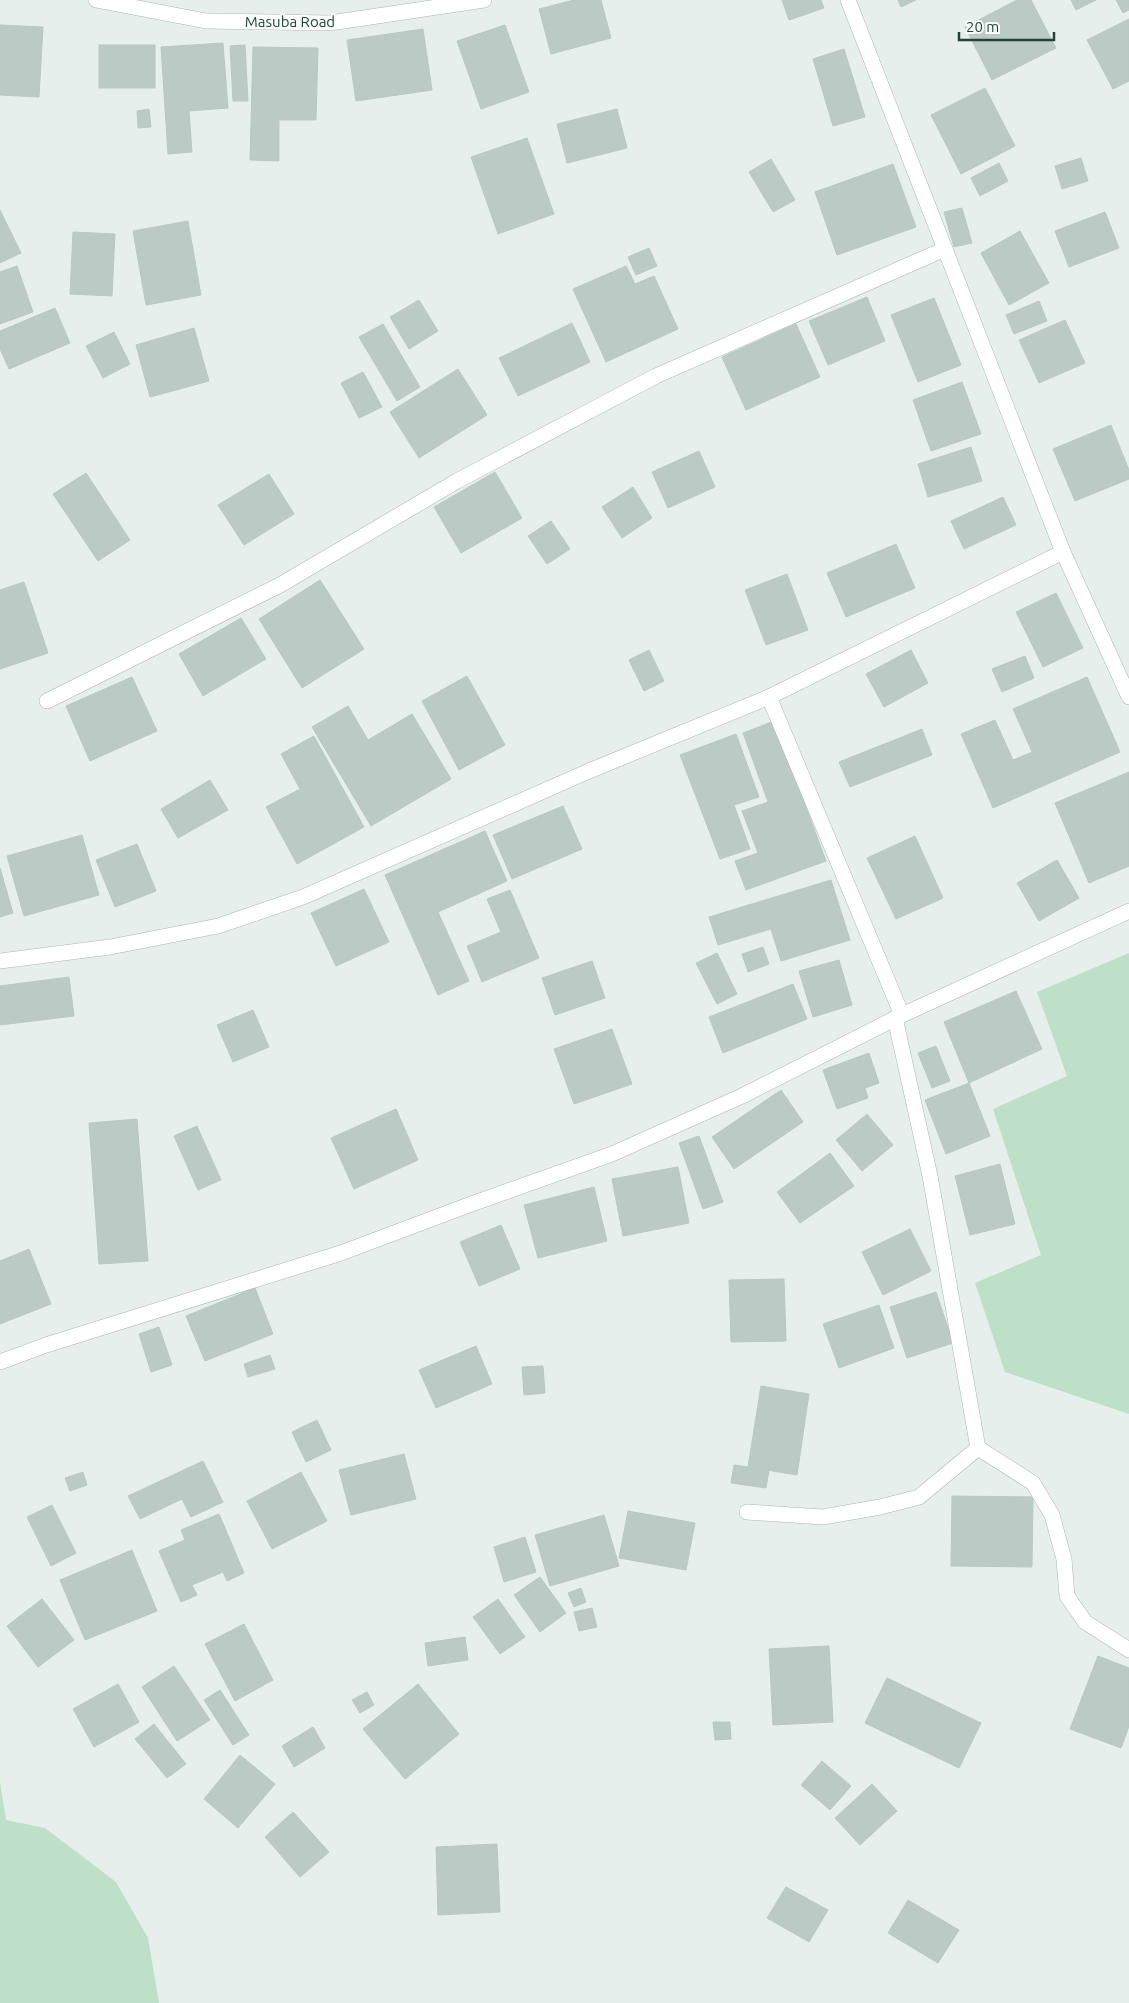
<svg xmlns="http://www.w3.org/2000/svg" width="1129" height="2003" font-family="Ubuntu,sans-serif">
	<rect width="100%" height="100%" fill="#e6efeb"/>
	<g fill="#bfe0c8">
		<path d="M 1129,953 L 1129,1414 L 1005,1372 L 975,1283 L 1041,1255 L 993,1109 L 1067,1076 L 1037,992 Z"/>
		<path d="M 0,1782 L 6,1820 L 45,1828 L 116,1882 L 148,1938 L 159,2003 L 0,2003 Z"/>
	</g>
	<g fill="#bbcac4" stroke="#b8c9c2">
		<path d="M 574,0 L 601,0 L 611,38 L 551,54 L 539,9 Z"/>
		<path d="M 782,0 L 821,0 L 824,8 L 789,20 Z"/>
		<path d="M 898,0 L 916,0 L 901,7 Z"/>
		<path d="M 1017,0 L 1031,0 L 1056,48 L 992,80 L 965,27 Z"/>
		<path d="M 1071,0 L 1096,0 L 1076,10 Z"/>
		<path d="M 1116,0 L 1129,0 L 1129,10 L 1123,13 Z"/>
		<path d="M 1129,19 L 1129,81 L 1113,89 L 1087,40 Z"/>
		<path d="M 0,25 L 43,27 L 39,97 L 0,95 Z"/>
		<path d="M 505,25 L 529,92 L 481,109 L 457,41 Z"/>
		<path d="M 423,29 L 432,90 L 356,101 L 347,40 Z"/>
		<path d="M 223,43 L 228,108 L 189,111 L 192,152 L 168,154 L 161,47 Z"/>
		<rect x="99" y="45" width="56" height="43"/>
		<path d="M 245,45 L 248,101 L 233,101 L 230,46 Z"/>
		<path d="M 253,47 L 318,48 L 316,120 L 279,120 L 279,161 L 250,160 Z"/>
		<path d="M 844,49 L 865,117 L 833,126 L 813,59 Z"/>
		<path d="M 985,88 L 1015,146 L 961,174 L 931,115 Z"/>
		<path d="M 149,109 L 151,127 L 138,128 L 137,111 Z"/>
		<path d="M 617,109 L 627,148 L 567,163 L 557,124 Z"/>
		<path d="M 527,138 L 554,214 L 498,234 L 471,157 Z"/>
		<path d="M 1081,158 L 1088,181 L 1062,189 L 1055,166 Z"/>
		<path d="M 771,159 L 795,200 L 773,212 L 749,172 Z"/>
		<path d="M 999,163 L 1008,181 L 980,196 L 971,178 Z"/>
		<path d="M 893,164 L 916,227 L 837,255 L 815,192 Z"/>
		<path d="M 962,208 L 972,243 L 954,247 L 944,212 Z"/>
		<path d="M 0,210 L 21,253 L 0,263 Z"/>
		<path d="M 1105,212 L 1119,248 L 1069,267 L 1055,231 Z"/>
		<path d="M 188,221 L 201,295 L 146,305 L 133,231 Z"/>
		<path d="M 1020,231 L 1049,283 L 1009,305 L 981,253 Z"/>
		<path d="M 73,232 L 115,234 L 112,296 L 70,294 Z"/>
		<path d="M 649,248 L 657,266 L 636,275 L 628,257 Z"/>
		<path d="M 17,266 L 33,312 L 0,324 L 0,272 Z"/>
		<path d="M 626,266 L 635,284 L 654,276 L 678,329 L 606,362 L 573,289 Z"/>
		<path d="M 867,297 L 885,341 L 828,365 L 809,321 Z"/>
		<path d="M 934,298 L 961,365 L 918,382 L 891,315 Z"/>
		<path d="M 419,300 L 438,331 L 409,349 L 390,317 Z"/>
		<path d="M 1039,301 L 1047,321 L 1014,334 L 1006,315 Z"/>
		<path d="M 55,308 L 70,343 L 9,369 L 0,349 L 0,331 Z"/>
		<path d="M 1065,320 L 1085,363 L 1039,383 L 1019,340 Z"/>
		<path d="M 572,323 L 590,362 L 518,396 L 499,358 Z"/>
		<path d="M 383,324 L 420,387 L 397,401 L 359,337 Z"/>
		<path d="M 796,324 L 820,377 L 746,410 L 722,357 Z"/>
		<path d="M 194,328 L 209,381 L 150,397 L 136,345 Z"/>
		<path d="M 114,332 L 130,364 L 103,378 L 86,346 Z"/>
		<path d="M 458,369 L 487,415 L 419,458 L 390,412 Z"/>
		<path d="M 363,372 L 382,407 L 359,418 L 341,383 Z"/>
		<path d="M 962,382 L 981,434 L 931,451 L 913,400 Z"/>
		<path d="M 1111,425 L 1129,470 L 1129,479 L 1075,501 L 1053,449 Z"/>
		<path d="M 971,447 L 982,481 L 928,497 L 918,464 Z"/>
		<path d="M 699,451 L 715,487 L 668,508 L 652,472 Z"/>
		<path d="M 495,472 L 522,518 L 461,553 L 434,507 Z"/>
		<path d="M 86,473 L 130,540 L 98,561 L 53,494 Z"/>
		<path d="M 269,474 L 294,514 L 244,545 L 218,505 Z"/>
		<path d="M 633,487 L 652,518 L 622,538 L 602,507 Z"/>
		<path d="M 1003,497 L 1016,525 L 964,549 L 951,521 Z"/>
		<path d="M 551,521 L 570,549 L 547,564 L 528,536 Z"/>
		<path d="M 896,544 L 915,588 L 846,617 L 827,573 Z"/>
		<path d="M 787,574 L 808,630 L 766,645 L 745,590 Z"/>
		<path d="M 320,580 L 364,649 L 302,688 L 259,619 Z"/>
		<path d="M 24,582 L 48,653 L 0,669 L 0,590 Z"/>
		<path d="M 1056,593 L 1083,648 L 1043,667 L 1016,612 Z"/>
		<path d="M 241,618 L 266,659 L 203,696 L 179,654 Z"/>
		<path d="M 649,650 L 664,681 L 644,691 L 629,660 Z"/>
		<path d="M 911,650 L 928,683 L 884,707 L 866,674 Z"/>
		<path d="M 1025,656 L 1034,678 L 1002,692 L 992,669 Z"/>
		<path d="M 467,676 L 505,745 L 459,770 L 422,701 Z"/>
		<path d="M 132,677 L 157,731 L 90,761 L 66,706 Z"/>
		<path d="M 1087,677 L 1120,752 L 993,808 L 961,734 L 995,720 L 1013,760 L 1032,752 L 1013,709 Z"/>
		<path d="M 348,706 L 368,740 L 412,714 L 451,779 L 371,826 L 312,727 Z"/>
		<path d="M 774,721 L 826,861 L 746,890 L 735,861 L 758,853 L 742,811 L 768,802 L 743,733 Z"/>
		<path d="M 922,729 L 932,755 L 850,787 L 839,762 Z"/>
		<path d="M 736,734 L 759,797 L 734,805 L 750,849 L 720,859 L 680,755 Z"/>
		<path d="M 314,736 L 364,827 L 297,864 L 266,807 L 300,789 L 281,754 Z"/>
		<path d="M 1129,772 L 1129,866 L 1089,883 L 1055,803 Z"/>
		<path d="M 210,780 L 228,810 L 178,838 L 161,809 Z"/>
		<path d="M 563,806 L 582,849 L 512,879 L 493,835 Z"/>
		<path d="M 485,831 L 507,881 L 438,912 L 469,981 L 438,995 L 385,875 Z"/>
		<path d="M 82,835 L 99,895 L 24,916 L 7,856 Z"/>
		<path d="M 915,836 L 943,898 L 896,919 L 867,858 Z"/>
		<path d="M 137,844 L 156,891 L 115,907 L 96,860 Z"/>
		<path d="M 1057,860 L 1079,898 L 1039,921 L 1017,883 Z"/>
		<path d="M 0,868 L 13,913 L 0,917 Z"/>
		<path d="M 831,880 L 850,940 L 781,961 L 771,929 L 718,945 L 709,917 Z"/>
		<path d="M 364,889 L 389,942 L 336,966 L 311,913 Z"/>
		<path d="M 510,890 L 539,958 L 482,982 L 467,946 L 501,932 L 487,899 Z"/>
		<path d="M 763,947 L 769,964 L 748,972 L 742,954 Z"/>
		<path d="M 717,953 L 737,994 L 717,1004 L 696,963 Z"/>
		<path d="M 839,960 L 852,1005 L 813,1017 L 799,971 Z"/>
		<path d="M 592,961 L 605,998 L 555,1015 L 542,978 Z"/>
		<path d="M 69,977 L 74,1016 L 0,1025 L 0,986 Z"/>
		<path d="M 793,984 L 807,1019 L 723,1053 L 709,1017 Z"/>
		<path d="M 1016,991 L 1042,1049 L 969,1083 L 944,1022 Z"/>
		<path d="M 253,1010 L 269,1047 L 233,1062 L 217,1025 Z"/>
		<path d="M 612,1029 L 632,1084 L 574,1104 L 554,1049 Z"/>
		<path d="M 936,1046 L 950,1081 L 932,1088 L 918,1053 Z"/>
		<path d="M 869,1053 L 879,1083 L 865,1088 L 868,1098 L 837,1109 L 823,1070 Z"/>
		<path d="M 969,1083 L 990,1136 L 946,1154 L 925,1100 Z"/>
		<path d="M 781,1090 L 803,1122 L 734,1169 L 712,1137 Z"/>
		<path d="M 396,1109 L 418,1160 L 354,1189 L 331,1138 Z"/>
		<path d="M 867,1114 L 893,1145 L 862,1171 L 836,1140 Z"/>
		<path d="M 137,1119 L 148,1261 L 99,1264 L 89,1123 Z"/>
		<path d="M 197,1126 L 221,1180 L 198,1190 L 174,1136 Z"/>
		<path d="M 699,1136 L 723,1202 L 703,1209 L 679,1143 Z"/>
		<path d="M 830,1153 L 854,1186 L 800,1223 L 777,1192 Z"/>
		<path d="M 1000,1164 L 1015,1224 L 970,1235 L 955,1176 Z"/>
		<path d="M 678,1167 L 689,1223 L 623,1236 L 612,1179 Z"/>
		<path d="M 594,1187 L 607,1241 L 538,1258 L 524,1205 Z"/>
		<path d="M 501,1225 L 520,1269 L 479,1286 L 460,1242 Z"/>
		<path d="M 910,1229 L 931,1271 L 883,1295 L 862,1252 Z"/>
		<path d="M 29,1249 L 51,1304 L 0,1324 L 0,1261 Z"/>
		<path d="M 784,1279 L 786,1341 L 731,1342 L 729,1280 Z"/>
		<path d="M 255,1288 L 273,1334 L 205,1361 L 186,1316 Z"/>
		<path d="M 936,1292 L 953,1343 L 907,1358 L 890,1307 Z"/>
		<path d="M 879,1305 L 894,1348 L 839,1368 L 823,1324 Z"/>
		<path d="M 159,1327 L 172,1365 L 151,1372 L 139,1334 Z"/>
		<path d="M 476,1346 L 492,1384 L 436,1408 L 419,1370 Z"/>
		<path d="M 270,1355 L 275,1369 L 248,1377 L 244,1364 Z"/>
		<path d="M 543,1366 L 545,1393 L 524,1395 L 522,1367 Z"/>
		<path d="M 761,1386 L 809,1394 L 797,1475 L 748,1467 Z"/>
		<path d="M 317,1420 L 331,1450 L 306,1462 L 292,1432 Z"/>
		<path d="M 404,1454 L 416,1499 L 351,1515 L 339,1470 Z"/>
		<path d="M 203,1461 L 223,1502 L 191,1517 L 182,1499 L 140,1519 L 128,1496 Z"/>
		<path d="M 734,1465 L 769,1470 L 766,1488 L 731,1483 Z"/>
		<path d="M 83,1472 L 87,1485 L 70,1491 L 65,1478 Z"/>
		<path d="M 301,1472 L 327,1521 L 272,1549 L 247,1501 Z"/>
		<path d="M 952,1496 L 1033,1497 L 1032,1567 L 951,1566 Z"/>
		<path d="M 52,1505 L 76,1553 L 51,1566 L 27,1517 Z"/>
		<path d="M 628,1511 L 695,1523 L 686,1570 L 619,1558 Z"/>
		<path d="M 219,1514 L 244,1573 L 227,1581 L 223,1572 L 192,1585 L 197,1595 L 181,1602 L 159,1551 L 185,1540 L 181,1530 Z"/>
		<path d="M 604,1515 L 619,1566 L 550,1586 L 535,1535 Z"/>
		<path d="M 525,1537 L 536,1572 L 504,1582 L 494,1547 Z"/>
		<path d="M 132,1550 L 157,1611 L 85,1640 L 60,1580 Z"/>
		<path d="M 540,1577 L 566,1613 L 540,1632 L 514,1595 Z"/>
		<path d="M 581,1588 L 586,1602 L 574,1607 L 568,1593 Z"/>
		<path d="M 42,1599 L 74,1640 L 38,1667 L 7,1626 Z"/>
		<path d="M 498,1599 L 525,1637 L 500,1654 L 473,1617 Z"/>
		<path d="M 592,1608 L 597,1627 L 579,1631 L 574,1612 Z"/>
		<path d="M 244,1624 L 273,1680 L 235,1701 L 205,1644 Z"/>
		<path d="M 465,1637 L 468,1660 L 428,1666 L 425,1643 Z"/>
		<path d="M 829,1646 L 833,1722 L 773,1725 L 769,1649 Z"/>
		<path d="M 1098,1656 L 1129,1668 L 1129,1726 L 1121,1748 L 1070,1729 Z"/>
		<path d="M 174,1666 L 210,1720 L 177,1741 L 142,1687 Z"/>
		<path d="M 887,1678 L 981,1723 L 959,1768 L 865,1723 Z"/>
		<path d="M 118,1684 L 139,1722 L 94,1747 L 73,1709 Z"/>
		<path d="M 418,1684 L 459,1734 L 405,1779 L 363,1729 Z"/>
		<path d="M 220,1690 L 249,1735 L 233,1745 L 204,1700 Z"/>
		<path d="M 367,1692 L 374,1705 L 360,1713 L 352,1700 Z"/>
		<path d="M 713,1722 L 730,1722 L 731,1739 L 715,1740 Z"/>
		<path d="M 154,1724 L 186,1764 L 167,1778 L 135,1739 Z"/>
		<path d="M 313,1727 L 325,1748 L 294,1767 L 282,1746 Z"/>
		<path d="M 240,1755 L 275,1784 L 238,1828 L 204,1799 Z"/>
		<path d="M 822,1761 L 851,1786 L 830,1810 L 801,1785 Z"/>
		<path d="M 872,1784 L 897,1811 L 860,1845 L 835,1818 Z"/>
		<path d="M 293,1812 L 329,1852 L 300,1877 L 265,1837 Z"/>
		<path d="M 497,1844 L 500,1912 L 438,1915 L 436,1847 Z"/>
		<path d="M 786,1887 L 828,1910 L 809,1942 L 767,1918 Z"/>
		<path d="M 908,1900 L 959,1930 L 938,1963 L 888,1933 Z"/>
	</g>
	<g fill="none" stroke-linecap="round" stroke-linejoin="round">
		<g stroke="#a8b8b2" stroke-width="16">
			<g id="minor">
				<path d="M 96,0 L 206,21 L 330,23 L 484,0"/>
				<path d="M 848,0 L 1063,552 L 1129,697"/>
				<path d="M 769,697 L 902,1015 L 1129,911"/>
				<path d="M 47,701 L 280,585 L 457,481 L 656,376 L 945,249"/>
				<path d="M 0,961 L 110,947 L 218,926 L 303,897 L 589,771 L 769,697 L 1063,552"/>
				<path d="M 0,1362 L 46,1345 L 341,1253 L 466,1206 L 612,1154 L 742,1096 L 902,1015"/>
				<path d="M 978,1448 L 1033,1483 L 1052,1515 L 1064,1559 L 1067,1596 L 1085,1622 L 1129,1650"/>
				<path d="M 747,1512 L 823,1517 L 880,1507 L 919,1497 L 978,1448 L 930,1176 L 895,1018"/>
			</g>
		</g>
		<use href="#minor" stroke="#fff" stroke-width="15"/>
	</g>
	<g text-anchor="middle" dominant-baseline="central" stroke-width="4.5" stroke-linejoin="round" paint-order="stroke">
		<g font-size="15" fill="#24423a" stroke="#f7fbf9">
			<text x="290" y="21">Masuba Road</text>
		</g>
	</g>
	<path d="M959 32v8h95v-8" fill="none" stroke="#24423a" stroke-width="2.5"/>
	<text x="966" y="32" font-size="15" fill="#24423a" stroke="#f7fbf9" stroke-width="4" paint-order="stroke">20 m</text>
</svg>
